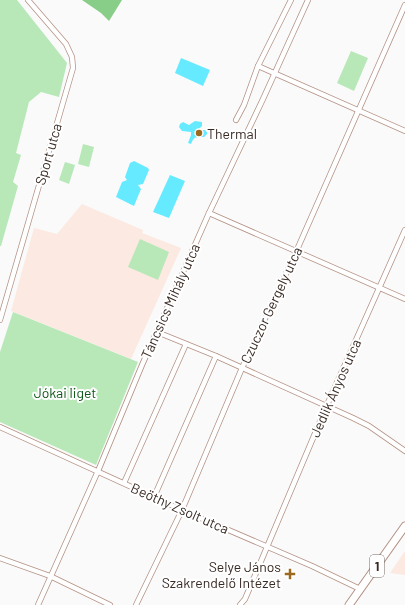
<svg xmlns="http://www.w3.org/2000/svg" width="405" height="605" font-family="Barlow,sans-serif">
	<rect width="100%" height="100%" fill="#fafafa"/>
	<g fill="#fce9e2">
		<path d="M 82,204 L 143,230 L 142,233 L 181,248 L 131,359 L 11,311 L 34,228 L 57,234 Z"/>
		<path d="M 405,551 L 405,575 L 390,573 Z"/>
	</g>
	<g fill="#b8e8b8">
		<path d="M 0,0 L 17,0 L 67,63 L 59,97 L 41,92 L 29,102 L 16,153 L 21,155 L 13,182 L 18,186 L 1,246 L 0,246 Z"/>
		<path d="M 351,51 L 368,58 L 354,91 L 337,83 Z"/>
		<path d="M 83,144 L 94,147 L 89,167 L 78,164 Z"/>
		<path d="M 65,162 L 75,165 L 69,184 L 59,180 Z"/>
		<path d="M 140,239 L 169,252 L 158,280 L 128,267 Z"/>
		<path d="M 13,312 L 138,362 L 96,465 L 0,422 L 0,352 Z"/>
	</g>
	<path fill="#88ce89" d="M 82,0 L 122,0 L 109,21 L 101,13 Z"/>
	<g fill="#66eaff">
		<path d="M 181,58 L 210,70 L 203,86 L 175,73 Z"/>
		<path d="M 195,121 L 202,122 L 202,126 L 198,130 L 205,130 L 207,132 L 207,134 L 204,137 C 196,137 194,136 191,144 L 188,143 L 191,135 L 191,132 L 182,131 L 179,127 L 180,124 L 183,122 L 189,125 Z"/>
		<path d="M 134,161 L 148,168 L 149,170 L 143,184 L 138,185 L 141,189 L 134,206 L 116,197 L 122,182 L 127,180 L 125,177 L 130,163 Z"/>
		<path d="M 170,175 L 185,181 L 169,218 L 153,212 Z"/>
	</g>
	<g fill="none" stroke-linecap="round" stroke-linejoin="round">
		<g stroke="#b39184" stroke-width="6">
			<g id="street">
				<path d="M 291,0 L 258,66 L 405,131"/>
				<path d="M 236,120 L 244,105 L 258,66"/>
				<path d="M 209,213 L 405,299"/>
				<path d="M 0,320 L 73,68 L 72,57 L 66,44 L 28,0"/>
				<path d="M 157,332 L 216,356 L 353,418 L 369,426 L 405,451"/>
				<path d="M 0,427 L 182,510 L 312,566 L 360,589"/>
				<path d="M 124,483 L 186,344"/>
				<path d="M 154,497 L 216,356"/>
				<path d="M 0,558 L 50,576 L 110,605"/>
				<path d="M 38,605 L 98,471 L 142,365 L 209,213 L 263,99 L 308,0"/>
				<path d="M 136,605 L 182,510 L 242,368 L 296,252 L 405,5"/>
				<path d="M 240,605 L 245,599 L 327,405 L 405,230"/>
			</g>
		</g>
		<g stroke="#b39184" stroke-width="9">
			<path id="primary" d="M 349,605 L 405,526"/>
		</g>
		<use href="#street" stroke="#fff" stroke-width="4.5"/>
		<use href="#primary" stroke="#fff" stroke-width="7"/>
	</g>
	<g fill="#9c6a1f" stroke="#fff" stroke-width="1.5">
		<circle cx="199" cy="133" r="4"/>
		<path d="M288 568h4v4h4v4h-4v4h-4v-4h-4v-4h4z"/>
	</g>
	<g text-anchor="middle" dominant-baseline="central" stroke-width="4" stroke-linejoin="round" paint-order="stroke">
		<rect fill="#fff" stroke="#746a66" stroke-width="1" x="370" y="555" width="14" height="22" rx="3"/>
		<g font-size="13" font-weight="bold" fill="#382a24">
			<text x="377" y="566">1</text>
		</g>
		<g font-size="14" fill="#382a24" stroke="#fff" text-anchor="start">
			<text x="207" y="133">Thermal</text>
			<text x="281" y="566" text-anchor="end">Selye János<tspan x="281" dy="16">Szakrendelő Intézet</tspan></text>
		</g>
		<g font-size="14" fill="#382a24" stroke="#fff">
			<text transform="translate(48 154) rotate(-74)">Sport utca</text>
			<text transform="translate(170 301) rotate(-66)">Táncsics Mihály utca</text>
			<text transform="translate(271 305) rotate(-65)">Czuczor Gergely utca</text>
			<text transform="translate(335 388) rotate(-66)">Jedlik Ányos utca</text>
			<text transform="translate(180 508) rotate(24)">Beöthy Zsolt utca</text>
		</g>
		<g font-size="14" fill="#0d5818" stroke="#fff">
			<text x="65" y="392">Jókai liget</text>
		</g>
	</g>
</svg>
